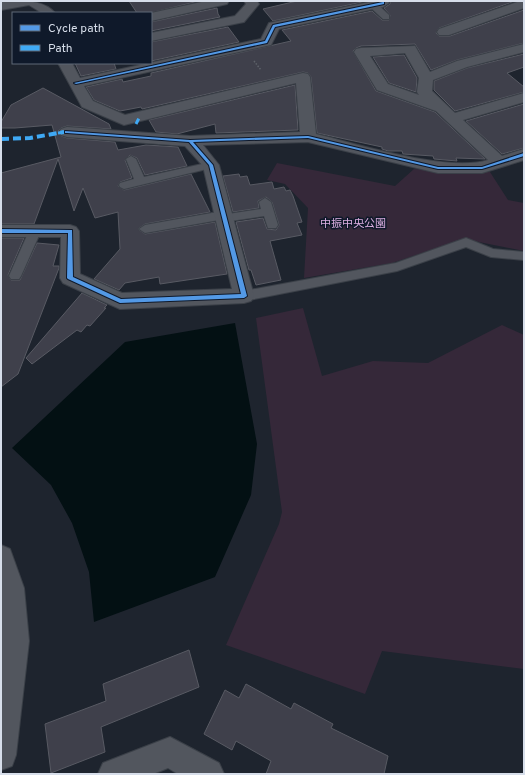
<svg xmlns="http://www.w3.org/2000/svg" width="525" height="775" font-family="Overpass,'Noto Sans JP',sans-serif">
	<rect width="100%" height="100%" fill="#1e242e"/>
	<g fill="#352839">
		<path d="M 277,163 L 395,186 L 414,169 L 490,172 L 508,200 L 524,203 L 524,251 L 464,239 L 392,263 L 304,278 L 308,208 L 285,184 L 267,180 Z"/>
		<path d="M 303,308 L 322,376 L 373,361 L 428,363 L 502,325 L 524,335 L 524,669 L 382,651 L 365,694 L 226,645 L 279,524 L 282,512 L 256,318 Z"/>
	</g>
	<path fill="#031013" d="M 235,323 L 257,444 L 251,495 L 215,577 L 94,622 L 89,572 L 72,523 L 51,485 L 12,448 L 125,342 Z"/>
	<g fill="#3f404b" stroke="#585a63">
		<path d="M 129,1 L 199,1 L 150,13 L 137,13 Z"/>
		<path d="M 297,1 L 367,1 L 273,21 L 263,9 Z"/>
		<path d="M 390,1 L 515,1 L 439,28 L 436,33 L 439,36 L 450,36 L 524,10 L 524,43 L 457,60 L 431,70 L 415,44 L 361,46 L 356,48 L 353,51 L 376,91 L 435,112 L 485,159 L 456,158 L 457,161 L 434,159 L 433,156 L 403,154 L 402,151 L 388,151 L 382,149 L 382,147 L 317,133 L 311,77 L 308,73 L 303,72 L 142,109 L 141,107 L 120,111 L 94,100 L 86,87 L 122,79 L 123,82 L 151,76 L 151,73 L 291,41 L 282,30 L 372,11 L 382,20 L 389,20 L 390,15 L 384,8 L 390,4 Z"/>
		<path d="M 217,8 L 218,14 L 220,17 L 151,31 L 151,22 Z"/>
		<path d="M 228,27 L 239,42 L 151,61 L 151,42 Z"/>
		<path d="M 524,54 L 524,67 L 507,73 L 524,87 L 524,92 L 455,111 L 434,90 L 434,81 L 467,68 Z"/>
		<path d="M 404,55 L 417,78 L 416,92 L 389,83 L 373,57 Z"/>
		<path d="M 75,63 L 114,63 L 116,69 L 81,76 Z"/>
		<path d="M 295,85 L 298,130 L 216,133 L 215,124 L 177,134 L 156,132 L 149,120 Z"/>
		<path d="M 43,88 L 109,124 L 111,129 L 67,126 L 61,128 L 58,131 L 61,136 L 67,138 L 115,142 L 118,150 L 146,145 L 178,147 L 187,166 L 145,175 L 137,158 L 130,155 L 125,160 L 132,178 L 120,182 L 118,186 L 124,190 L 191,174 L 210,212 L 145,224 L 138,229 L 145,234 L 215,222 L 227,274 L 160,284 L 159,277 L 125,283 L 119,290 L 94,279 L 120,249 L 118,212 L 95,218 L 83,188 L 74,211 L 58,159 L 34,224 L 1,224 L 1,173 L 61,157 L 52,125 L 15,128 L 1,128 L 1,122 L 11,105 Z"/>
		<path d="M 524,104 L 524,148 L 502,154 L 466,121 Z"/>
		<path d="M 239,174 L 240,177 L 247,176 L 250,185 L 272,182 L 274,189 L 284,187 L 286,191 L 290,190 L 293,196 L 302,222 L 297,223 L 302,235 L 270,241 L 281,280 L 256,285 L 251,270 L 249,270 L 236,222 L 263,218 L 267,229 L 276,230 L 279,225 L 272,202 L 266,197 L 258,201 L 259,208 L 233,212 L 223,176 Z"/>
		<path d="M 1,238 L 24,238 L 8,275 L 11,280 L 20,280 L 37,243 L 59,245 L 53,266 L 59,266 L 59,268 L 18,374 L 1,387 Z"/>
		<path d="M 82,293 L 107,305 L 104,308 L 106,308 L 90,326 L 87,325 L 81,332 L 77,330 L 32,364 L 26,358 Z"/>
		<path d="M 189,650 L 199,687 L 101,727 L 105,752 L 51,773 L 45,724 L 106,701 L 103,684 Z"/>
		<path d="M 246,684 L 291,709 L 294,703 L 333,724 L 331,728 L 388,756 L 384,774 L 266,774 L 271,761 L 236,741 L 232,750 L 204,734 L 225,690 L 239,698 Z"/>
	</g>
	<g fill="none" stroke-linecap="round" stroke-linejoin="round">
		<g stroke="#3b4048" stroke-width="2">
			<g id="service">
				<path d="M 370,3 L 376,3 L 389,15 L 389,19 L 383,19 L 370,7 Z"/>
				<path d="M 131,156 L 136,159 L 144,177 L 211,162 L 216,165 L 211,168 L 124,189 L 120,187 L 119,185 L 120,183 L 134,179 L 126,159 Z"/>
				<path d="M 265,198 L 271,202 L 278,225 L 276,228 L 268,228 L 264,216 L 224,222 L 219,220 L 145,233 L 139,229 L 145,225 L 223,211 L 228,214 L 261,209 L 259,202 Z"/>
				<path d="M 35,227 L 41,231 L 21,276 L 19,279 L 11,279 L 9,276 L 29,231 Z"/>
				<path d="M 466,238 L 493,249 L 524,252 L 524,260 L 491,257 L 466,247 L 397,271 L 244,301 L 240,299 L 238,296 L 240,293 L 244,291 L 396,263 Z"/>
			</g>
		</g>
		<g stroke="#3b4048" stroke-width="2">
			<g id="minor">
				<path d="M 8,1 C 25,1 44,0 55,13 L 42,13 L 29,5 L 1,10 L 1,2 Z"/>
				<path d="M 206,1 L 229,1 L 227,4 L 151,21 L 151,13 Z"/>
				<path d="M 244,1 L 257,1 L 259,4 L 244,22 L 151,41 L 151,33 L 235,16 L 246,4 Z"/>
				<path d="M 374,1 L 388,1 L 389,3 L 383,7 L 279,29 L 271,45 L 84,86 L 93,101 L 125,115 L 303,73 L 308,74 L 310,77 L 316,134 C 357,144 449,173 488,160 L 436,111 L 377,90 L 354,52 L 356,49 L 361,48 L 415,46 L 430,72 L 457,61 L 524,44 L 524,52 L 467,67 L 433,80 L 432,91 L 455,113 L 524,93 L 524,102 L 463,120 L 502,156 L 524,149 L 524,160 L 482,173 L 438,173 L 308,142 L 203,145 L 219,165 L 254,296 L 251,301 L 244,303 L 120,309 L 63,283 L 60,278 L 61,237 L 1,237 L 1,225 L 70,225 L 76,227 L 79,231 L 80,274 L 122,293 L 232,289 L 203,166 L 185,146 L 67,137 L 61,135 L 59,132 L 61,129 L 67,127 L 190,136 L 300,132 L 296,83 L 124,125 L 82,107 L 58,63 L 72,63 L 80,78 L 261,39 L 269,23 ZM 405,53 L 419,78 L 417,92 L 419,95 L 388,84 L 370,56 Z"/>
				<path d="M 520,1 L 524,1 L 524,8 L 449,35 L 439,35 L 437,32 L 439,29 Z"/>
				<path d="M 1,545 L 10,549 L 24,588 L 29,641 L 16,755 L 12,766 L 1,770 Z"/>
				<path d="M 170,737 L 219,763 L 224,774 L 178,774 L 168,768 L 153,774 L 98,774 L 103,763 Z"/>
			</g>
		</g>
		<path stroke="#5e626a" stroke-width="1.5" stroke-dasharray="1.5 1.5" stroke-linecap="butt" d="M 254,61 L 261,70"/>
		<use href="#service" fill="#52565e" fill-rule="evenodd"/>
		<use href="#minor" fill="#52565e" fill-rule="evenodd"/>
		<g stroke="#3fa9f5" stroke-width="3" stroke-dasharray="6 3" stroke-linecap="butt">
			<path d="M 136,124 L 140,116"/>
			<path d="M 58,133 L 67,132"/>
		</g>
		<path stroke="#3fa9f5" stroke-width="4" stroke-dasharray="8 4" stroke-linecap="butt" d="M 1,139 L 30,138 L 64,132"/>
		<g stroke="#0f192a" stroke-width="2">
			<g id="cycleway">
				<path d="M 383,2 L 384,2 L 384,4 L 275,27 L 267,43 L 76,84 L 74,83 L 265,41 L 273,25 Z"/>
				<path d="M 65,131 L 190,140 L 308,136 L 438,167 L 482,167 L 524,153 L 524,156 L 482,169 L 438,169 L 308,138 L 193,142 L 213,165 L 247,296 L 244,298 L 120,303 L 68,279 L 67,278 L 68,233 L 1,233 L 1,229 L 72,230 L 73,277 L 121,299 L 241,294 L 209,165 L 189,142 L 67,133 L 65,133 Z"/>
			</g>
		</g>
		<use href="#cycleway" fill="#5399e6" fill-rule="evenodd"/>
	</g>
	<g text-anchor="middle" dominant-baseline="central" stroke-width="3" stroke-linejoin="round" paint-order="stroke">
		<g font-size="11" fill="#dbaee0" stroke="#0f192a">
			<text x="353" y="224">中振中央公園</text>
		</g>
	</g>
	<rect width="525" height="775" fill="none" stroke="#d7deea" stroke-width="4"/>
	<rect x="12" y="12" width="140" height="52" fill="#0f192a" stroke="#5f6877"/>
	<rect x="20" y="25" width="20" height="6" fill="#5399e6" stroke="#5f6877"/>
	<text x="48" y="32" font-size="12" fill="#d7deea">Cycle path</text>
	<rect x="20" y="45" width="20" height="6" fill="#3fa9f5" stroke="#5f6877"/>
	<text x="48" y="52" font-size="12" fill="#d7deea">Path</text>
</svg>
